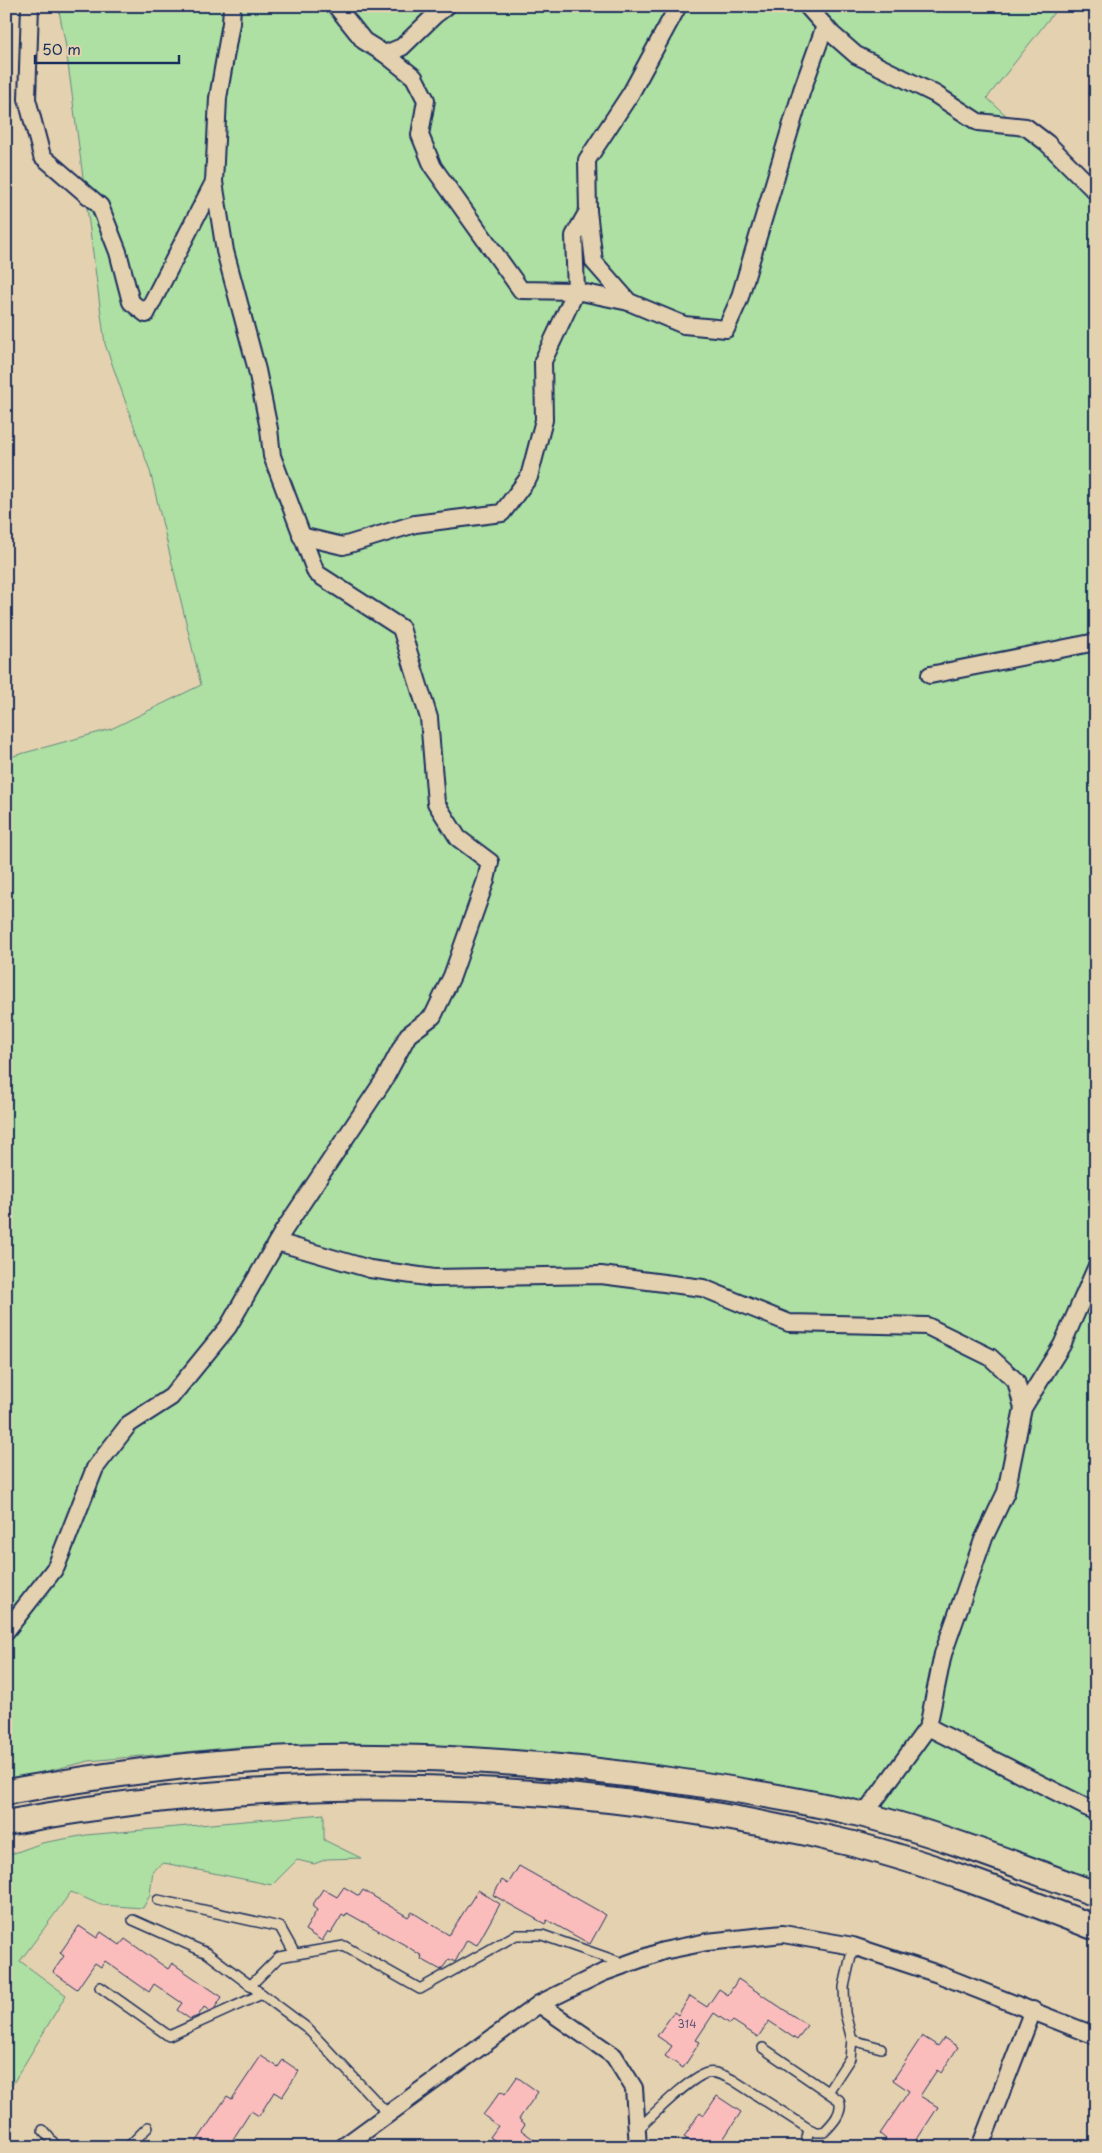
<svg xmlns="http://www.w3.org/2000/svg" width="1102" height="2153" font-family="'Playpen Sans',sans-serif">
	<rect width="100%" height="100%" fill="#e4d1af"/>
	<filter id="ink" filterUnits="userSpaceOnUse"><feTurbulence type="fractalNoise" baseFrequency=".02" numOctaves="2"/><feDisplacementMap in="SourceGraphic" scale="10" xChannelSelector="R" yChannelSelector="G"/><feConvolveMatrix kernelMatrix="1 2 1 2 8 2 1 2 1" color-interpolation-filters="sRGB"/></filter>
	<g filter="url(#ink)">
		<g fill="#ade0a2" stroke="#648880">
			<path d="M 58,6 L 1059,6 L 987,98 L 1096,197 L 1096,1882 L 1001,1847 L 537,1756 L 376,1744 L 238,1747 L 89,1761 L 6,1781 L 6,758 L 111,729 L 201,685 L 150,471 L 105,344 L 65,41 Z"/>
			<path d="M 324,1814 L 324,1840 L 361,1858 L 327,1859 L 314,1864 L 297,1860 L 272,1885 L 164,1863 L 153,1870 L 150,1895 L 143,1908 L 101,1905 L 71,1892 L 20,1961 L 66,1995 L 6,2095 L 6,1856 L 42,1843 L 86,1835 Z"/>
		</g>
		<g fill="#fabdbb" stroke="#1b2f5e">
			<path d="M 519,1866 L 606,1915 L 590,1944 L 547,1920 L 545,1924 L 493,1895 L 502,1880 L 508,1884 Z"/>
			<path d="M 344,1887 L 359,1896 L 363,1890 L 408,1917 L 412,1912 L 449,1935 L 478,1890 L 500,1904 L 477,1945 L 467,1940 L 455,1962 L 449,1959 L 441,1970 L 421,1959 L 422,1956 L 405,1945 L 347,1913 L 345,1917 L 342,1915 L 331,1933 L 328,1931 L 322,1941 L 305,1930 L 317,1910 L 312,1906 L 323,1889 L 337,1897 Z"/>
			<path d="M 79,1926 L 97,1938 L 101,1932 L 120,1945 L 125,1939 L 168,1969 L 172,1963 L 222,1997 L 214,2009 L 210,2011 L 204,2007 L 198,2016 L 190,2019 L 177,2010 L 182,2003 L 154,1984 L 149,1992 L 105,1961 L 101,1967 L 95,1963 L 77,1989 L 53,1972 L 64,1956 L 60,1953 Z"/>
			<path d="M 738,1979 L 807,2025 L 797,2040 L 769,2021 L 758,2037 L 733,2021 L 730,2024 L 714,2013 L 696,2040 L 700,2042 L 683,2068 L 665,2056 L 672,2046 L 657,2036 L 674,2012 L 678,2015 L 690,1996 L 707,2007 L 719,1989 L 728,1995 Z"/>
			<path d="M 922,2036 L 938,2046 L 944,2038 L 958,2047 L 941,2073 L 937,2070 L 920,2096 L 938,2107 L 912,2147 L 881,2147 L 886,2139 L 880,2134 L 909,2091 L 893,2080 Z"/>
			<path d="M 261,2056 L 278,2067 L 283,2060 L 299,2071 L 282,2097 L 274,2092 L 259,2116 L 251,2111 L 228,2147 L 193,2147 L 227,2096 L 232,2099 Z"/>
			<path d="M 517,2077 L 538,2092 L 519,2119 L 525,2124 L 521,2130 L 544,2147 L 504,2147 L 490,2137 L 498,2126 L 483,2115 L 501,2091 L 505,2094 Z"/>
			<path d="M 717,2096 L 741,2112 L 718,2147 L 699,2147 L 684,2137 L 700,2112 L 704,2115 Z"/>
		</g>
		<g fill="none" stroke-linecap="round" stroke-linejoin="round">
			<g stroke="#1b2f5e" stroke-width="12">
				<g id="lane">
					<path d="M 158,1900 L 280,1927 L 295,1954"/>
					<path d="M 133,1920 L 207,1953 L 306,2027 L 388,2114"/>
					<path d="M 250,1986 L 279,1957 L 344,1946 L 420,1989 L 516,1935 L 542,1935 L 625,1964"/>
					<path d="M 100,1987 L 169,2036 L 262,1994"/>
					<path d="M 852,2040 L 881,2048"/>
					<path d="M 828,2092 L 850,2058 L 852,2040 L 845,2013 L 844,1987 L 853,1946"/>
					<path d="M 43,2130 L 57,2147"/>
					<path d="M 637,2130 C 652,2116 689,2078 707,2073 C 716,2071 725,2076 733,2080 L 809,2129 L 816,2132 L 824,2132 C 832,2124 844,2112 839,2100 L 763,2048"/>
					<path d="M 128,2147 L 148,2127"/>
					<path d="M 805,2147 L 809,2129"/>
				</g>
			</g>
			<g stroke="#1b2f5e" stroke-width="20">
				<g id="street">
					<path d="M 30,6 L 27,99 L 42,156 L 100,206 L 118,252 L 131,302 L 146,314 L 214,182"/>
					<path d="M 336,6 L 364,41 L 385,54 L 402,47 L 435,15 L 447,6"/>
					<path d="M 678,6 L 631,93 L 587,160 L 588,211 L 594,262 L 629,302 L 684,325 L 726,329 L 739,300 L 802,90 L 825,26"/>
					<path d="M 807,6 L 832,34 L 856,55 L 935,94 L 978,122 L 1026,127 L 1047,143 L 1096,192"/>
					<path d="M 385,54 L 414,77 L 426,100 L 420,135 L 433,167 L 521,290 L 576,291 L 629,302"/>
					<path d="M 301,536 L 343,546 L 415,524 L 502,513 L 529,477 L 544,420 L 543,361 L 576,291 L 574,236 L 588,211"/>
					<path d="M 930,675 L 1096,642"/>
					<path d="M 277,1242 L 370,1269 L 434,1278 L 601,1275 L 703,1288 L 789,1323 L 927,1326 L 990,1357 L 1016,1381 L 1023,1408"/>
					<path d="M 6,1631 L 56,1567 L 95,1468 L 129,1424 L 171,1397 L 228,1327 L 282,1233 L 384,1080 L 408,1035 L 433,1016 L 452,976 L 486,880 L 490,862 L 458,838 L 436,803 L 429,718 L 401,628 L 316,573 L 272,456 L 269,429 L 257,370 L 225,251 L 214,182 L 218,98 L 231,23 L 232,6"/>
					<path d="M 928,1727 L 1096,1812"/>
					<path d="M 864,1815 L 928,1727 L 943,1654 L 983,1540 L 1006,1492 L 1023,1408 L 1062,1345 L 1096,1268"/>
					<path d="M 539,2004 L 614,2056 L 634,2088 L 638,2147"/>
					<path d="M 343,2147 L 539,2004 L 602,1973 L 663,1951 L 707,1942 L 783,1934 L 853,1946 L 938,1974 L 1096,2036"/>
					<path d="M 980,2147 L 1033,2010"/>
				</g>
			</g>
			<g stroke="#1b2f5e" stroke-width="28">
				<g id="secondary">
					<path d="M 6,1792 C 110,1774 216,1759 322,1757 C 440,1755 560,1764 677,1781 C 740,1790 802,1800 864,1815 C 943,1835 1019,1866 1096,1894"/>
					<path d="M 6,1823 C 281,1770 581,1776 853,1844 C 936,1865 1016,1897 1096,1928"/>
				</g>
			</g>
			<use href="#lane" stroke="#e4d1af" stroke-width="9"/>
			<use href="#street" stroke="#e4d1af" stroke-width="16"/>
			<use href="#secondary" stroke="#e4d1af" stroke-width="24"/>
		</g>
	</g>
	<g text-anchor="middle" dominant-baseline="central" stroke-width="4" stroke-linejoin="round" paint-order="stroke">
		<g font-size="11" fill="#535275">
			<text x="687" y="2023">314</text>
		</g>
	</g>
	<rect width="1102" height="2153" fill="none" stroke="#e4d1af" stroke-width="25"/>
	<rect x="12" y="12" width="1077" height="2128" fill="none" stroke="#1b2f5e" stroke-width="2" filter="url(#ink)"/>
	<path d="M35 55v8h144v-8" fill="none" stroke="#1b2f5e" stroke-width="2.5"/>
	<text x="42" y="55" font-size="15" fill="#1b2f5e" stroke="#e4d1af" stroke-width="4" paint-order="stroke">50 m</text>
</svg>
